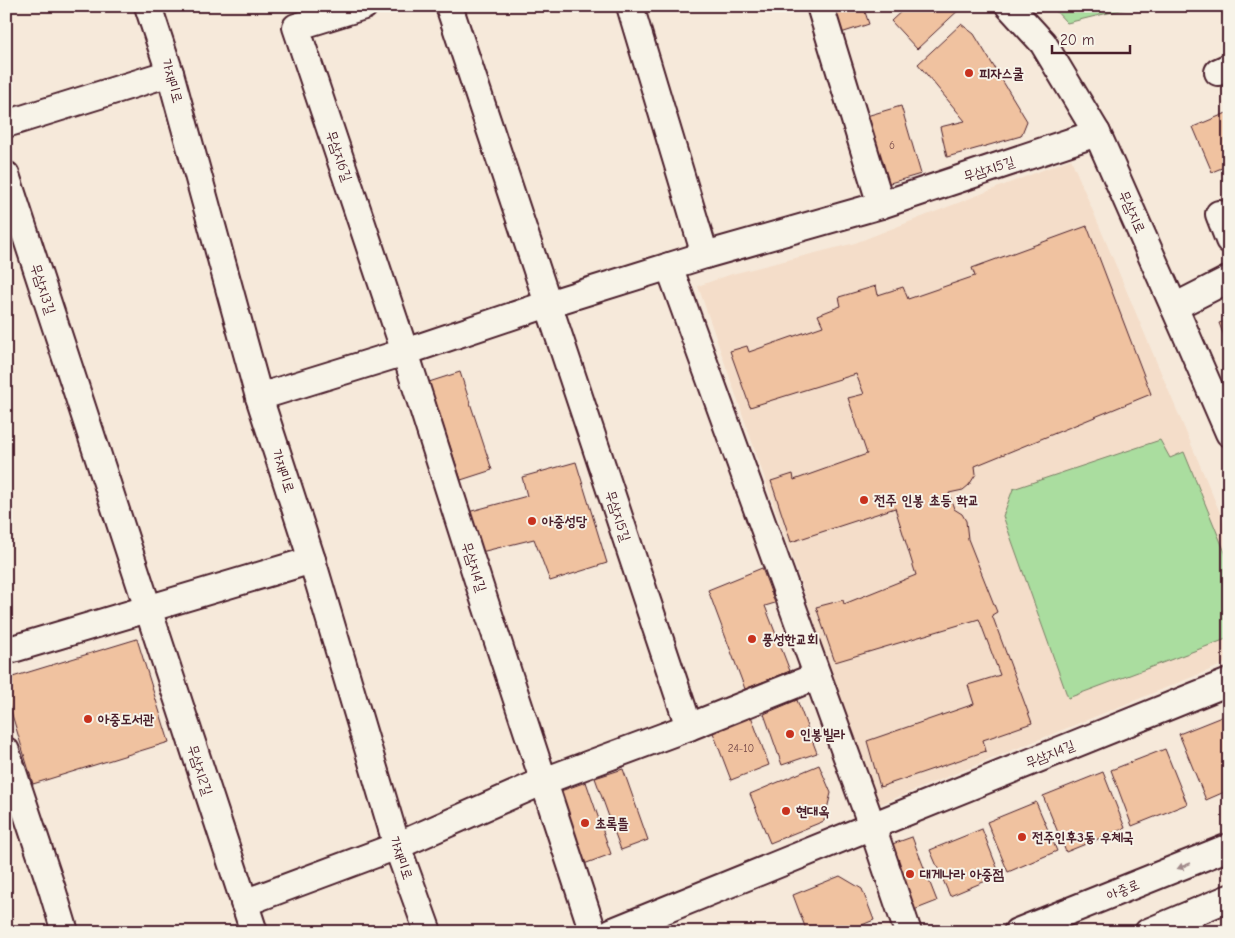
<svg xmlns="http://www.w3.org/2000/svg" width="1235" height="938" font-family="'Comic Neue','Poor Story',sans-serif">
	<rect width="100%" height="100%" fill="#f6e9da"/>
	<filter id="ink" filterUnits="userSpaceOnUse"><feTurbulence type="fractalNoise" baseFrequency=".02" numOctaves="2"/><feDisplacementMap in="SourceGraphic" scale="10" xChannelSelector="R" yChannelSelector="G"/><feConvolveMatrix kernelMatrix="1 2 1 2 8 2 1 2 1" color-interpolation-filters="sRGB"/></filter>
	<g filter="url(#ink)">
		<path fill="#f4ddc9" d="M 1071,159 L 1229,534 L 1229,662 L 878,805 L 698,286 L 732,274 L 855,243 Z"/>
		<g fill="#aadd9f" stroke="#7a7e65">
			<path d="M 1051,6 L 1137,6 L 1067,23 Z"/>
			<path d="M 1160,440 L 1170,458 L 1184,452 L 1229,562 L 1229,638 L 1068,698 L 1003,516 L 1013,489 Z"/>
		</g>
		<g fill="#f0c2a0" stroke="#4a1f2b">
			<path d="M 828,6 L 863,6 L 869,24 L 838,34 Z"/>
			<path d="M 907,6 L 963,6 L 917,49 L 891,21 Z"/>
			<path d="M 961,24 L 974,34 L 1027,121 L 1021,136 L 947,157 L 940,127 L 965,121 L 918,64 Z"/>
			<path d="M 901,106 L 921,174 L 883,185 L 863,117 Z"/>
			<path d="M 1229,112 L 1229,165 L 1212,172 L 1193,127 Z"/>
			<path d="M 1087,226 L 1151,394 L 975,466 L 976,474 L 969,485 L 963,490 L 949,493 L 954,509 L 962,514 L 966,521 L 968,539 L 997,612 L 992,615 L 1032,723 L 983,740 L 986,751 L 880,787 L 867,741 L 974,704 L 968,685 L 1000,675 L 979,619 L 835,662 L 816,607 L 843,600 L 844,604 L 916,575 L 895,508 L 791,542 L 771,481 L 793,474 L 794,480 L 867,454 L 848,398 L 864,394 L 856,374 L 750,407 L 730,351 L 747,346 L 749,352 L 823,326 L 818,315 L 841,306 L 839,297 L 876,286 L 878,295 L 903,287 L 908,299 L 975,276 L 972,268 Z"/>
			<path d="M 1229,320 L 1229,349 L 1219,323 Z"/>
			<path d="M 460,372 L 492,470 L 461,480 L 429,382 Z"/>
			<path d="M 576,462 L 607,563 L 550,581 L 534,539 L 481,552 L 468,512 L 527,496 L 522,477 Z"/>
			<path d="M 762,568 L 775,603 L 765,606 L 790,671 L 745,689 L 708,590 Z"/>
			<path d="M 137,639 L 169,742 L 33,784 L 6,695 L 6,679 Z"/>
			<path d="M 797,700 L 817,753 L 782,765 L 764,714 Z"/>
			<path d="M 1229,714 L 1229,790 L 1206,800 L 1179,734 Z"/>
			<path d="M 751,716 L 769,765 L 731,780 L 712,730 Z"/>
			<path d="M 1165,749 L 1187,804 L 1132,826 L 1111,770 Z"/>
			<path d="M 819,765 L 831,793 L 824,821 L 770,843 L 750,794 Z"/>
			<path d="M 623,769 L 648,840 L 621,850 L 595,778 Z"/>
			<path d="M 1103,772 L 1125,828 L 1066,852 L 1043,796 Z"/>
			<path d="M 586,782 L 611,854 L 584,864 L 558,792 Z"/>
			<path d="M 1036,802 L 1057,851 L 1008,872 L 987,822 Z"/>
			<path d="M 982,829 L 1000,875 L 950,896 L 930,850 Z"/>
			<path d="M 912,837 L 937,901 L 909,912 L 884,847 Z"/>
			<path d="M 840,876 L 862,889 L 874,920 L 845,932 L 807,932 L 793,895 Z"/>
		</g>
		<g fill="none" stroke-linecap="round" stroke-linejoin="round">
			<g stroke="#4a1f2b" stroke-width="30">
				<g id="minor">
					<path d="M 148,6 L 170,73 L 259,397 L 312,560 L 397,846 L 428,932"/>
					<path d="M 364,6 L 296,27 L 405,352 L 481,590 L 593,932"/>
					<path d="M 449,6 L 689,727"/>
					<path d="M 630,6 L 705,255"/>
					<path d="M 820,6 L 881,205"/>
					<path d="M 1009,6 L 1043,43 L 1097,133 L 1186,334 L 1229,433"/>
					<path d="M 1218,72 L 1229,67"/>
					<path d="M 6,124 L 170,73"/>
					<path d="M 6,175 L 254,932"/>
					<path d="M 1219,214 L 1229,240"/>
					<path d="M 669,266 L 872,826 L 908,932"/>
					<path d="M 1174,307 L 1229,279"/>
					<path d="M 259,397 L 405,352 L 548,304 L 705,255 L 881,205 L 1097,133"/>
					<path d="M 6,651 L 312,560"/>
					<path d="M 6,751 L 52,889 L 65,932"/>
					<path d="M 244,903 L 397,846 L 544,781 L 689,727 L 817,676"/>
					<path d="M 611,932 L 872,826 L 1229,682"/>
					<path d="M 1017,932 L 1229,847"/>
					<path d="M 1148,932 L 1229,898"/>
				</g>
			</g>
			<use href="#minor" stroke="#f7f3e8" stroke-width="26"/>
		</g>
		<defs><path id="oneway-solid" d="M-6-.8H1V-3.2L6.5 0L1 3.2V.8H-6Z" transform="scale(1.25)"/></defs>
		<use fill="#a0898a" href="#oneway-solid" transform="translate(1184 866) rotate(158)"/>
	</g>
	<g fill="#c8321e" stroke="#f7f3e8" stroke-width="2">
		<circle cx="969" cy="73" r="5"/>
		<circle cx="864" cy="500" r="5"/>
		<circle cx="532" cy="521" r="5"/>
		<circle cx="752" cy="639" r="5"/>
		<circle cx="88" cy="719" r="5"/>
		<circle cx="790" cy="734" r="5"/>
		<circle cx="786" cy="811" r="5"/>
		<circle cx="585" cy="823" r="5"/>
		<circle cx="1022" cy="837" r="5"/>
		<circle cx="910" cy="874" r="5"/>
	</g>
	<g text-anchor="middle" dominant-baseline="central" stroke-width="4" stroke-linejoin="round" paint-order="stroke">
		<g font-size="11" fill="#744848">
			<text x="892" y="145">6</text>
			<text x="741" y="748">24-10</text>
		</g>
		<g font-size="14" font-weight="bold" fill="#4a1f2b" stroke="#f7f3e8" text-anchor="start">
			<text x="979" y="73">피자스쿨</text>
			<text x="874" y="500">전주 인봉 초등 학교</text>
			<text x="542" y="521">아중성당</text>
			<text x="762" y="639">풍성한교회</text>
			<text x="98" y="719">아중도서관</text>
			<text x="800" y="734">인봉빌라</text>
			<text x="796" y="811">현대옥</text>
			<text x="595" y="823">초록뜰</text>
			<text x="1032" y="837">전주인후3동 우체국</text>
			<text x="920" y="874">대게나라 아중점</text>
		</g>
		<g font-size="14" fill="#4a1f2b" stroke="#f7f3e8">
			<text transform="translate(172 81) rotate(74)">가재미로</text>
			<text transform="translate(339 156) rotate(71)">무삼지6길</text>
			<text transform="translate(989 169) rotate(-18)">무삼지5길</text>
			<text transform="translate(1132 212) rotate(66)">무삼지로</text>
			<text transform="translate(43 289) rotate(72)">무삼지3길</text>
			<text transform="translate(283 471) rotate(72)">가재미로</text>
			<text transform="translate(618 516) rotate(72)">무삼지5길</text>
			<text transform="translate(474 567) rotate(72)">무삼지4길</text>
			<text transform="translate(1050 754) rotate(-22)">무삼지4길</text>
			<text transform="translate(200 770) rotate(72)">무삼지2길</text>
			<text transform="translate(401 858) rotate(71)">가재미로</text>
			<text transform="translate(1123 890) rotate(-22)">아중로</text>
		</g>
	</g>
	<rect width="1235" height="938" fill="none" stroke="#f7f3e8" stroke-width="25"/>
	<rect x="12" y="12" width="1210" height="913" fill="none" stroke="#4a1f2b" stroke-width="2" filter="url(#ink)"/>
	<path d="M1052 45v8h78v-8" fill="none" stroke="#4a1f2b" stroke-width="2.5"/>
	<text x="1060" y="45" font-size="15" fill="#4a1f2b" stroke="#f7f3e8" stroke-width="4" paint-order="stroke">20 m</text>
</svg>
